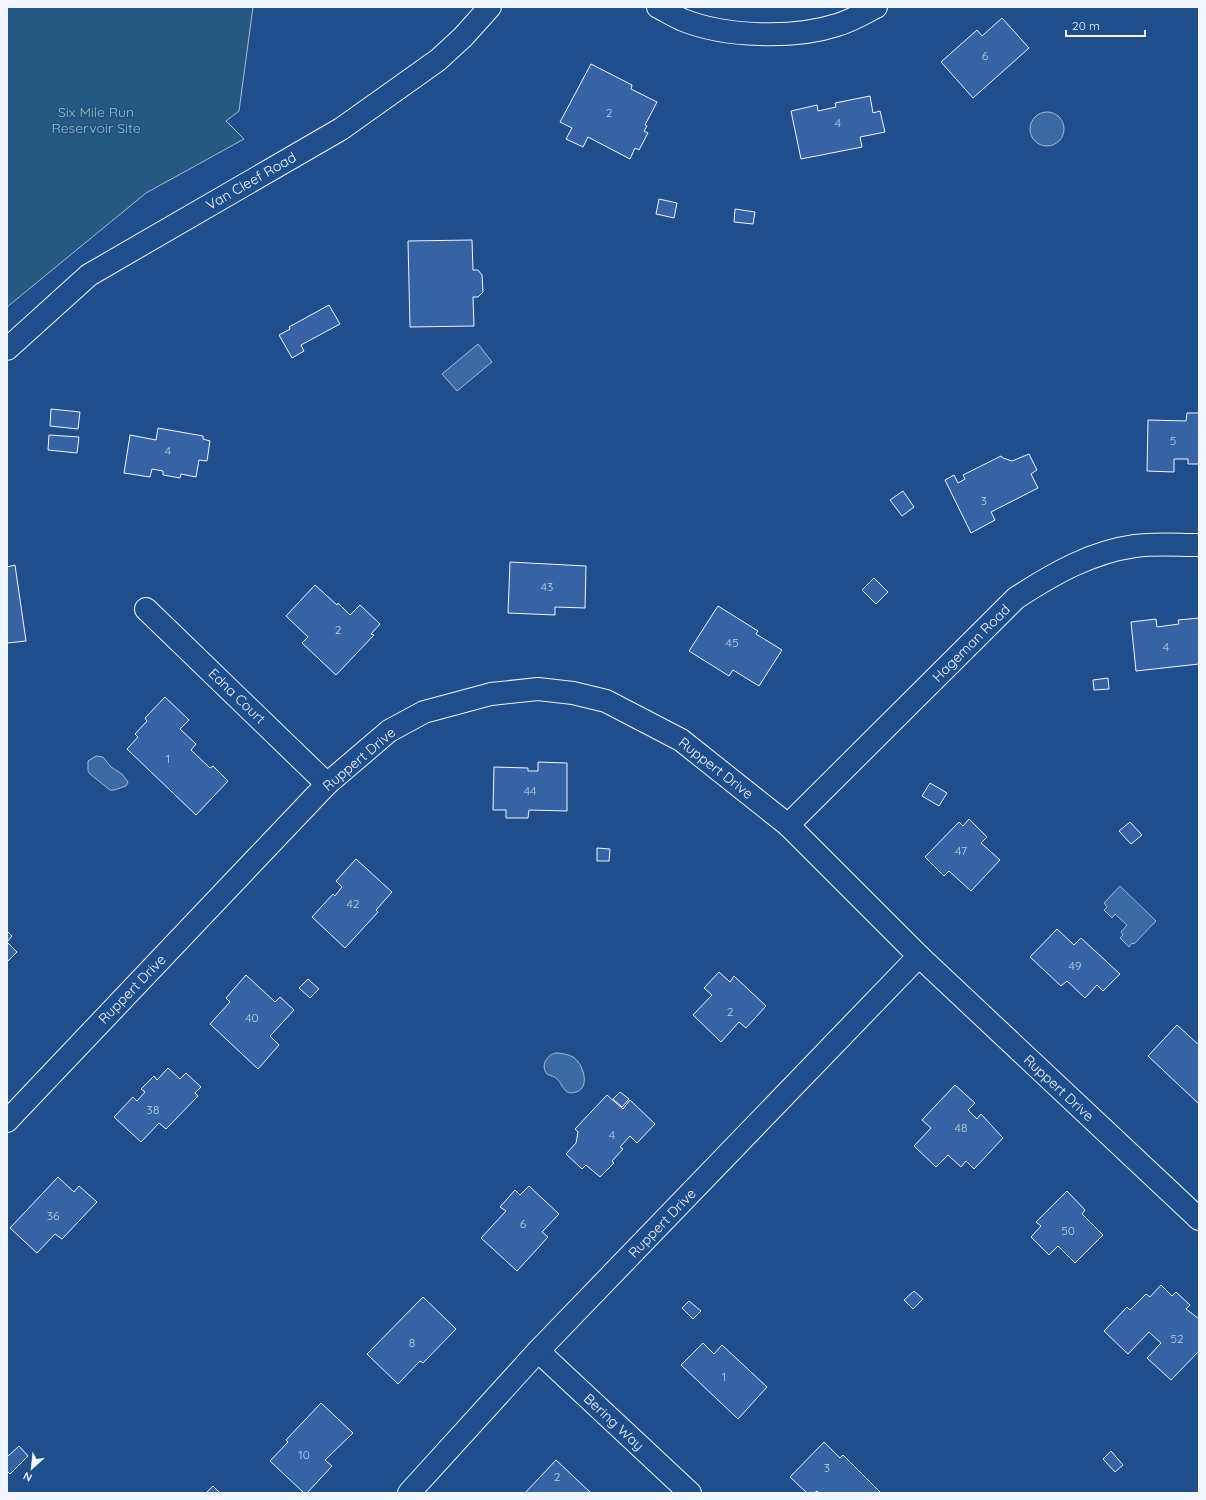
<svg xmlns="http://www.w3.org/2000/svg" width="1206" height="1500" font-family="Quicksand,sans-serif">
	<rect width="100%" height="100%" fill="#1f4e8c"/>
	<path fill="#245a82" stroke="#a8bbd7" d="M 7,7 L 253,7 L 239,111 L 226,121 L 244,139 L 146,193 L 7,307 Z"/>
	<g fill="#3b69a3" stroke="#a8bbd7">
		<circle cx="1047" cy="129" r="17"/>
		<path d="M 478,344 L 492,362 L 457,391 L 442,374 Z"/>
		<path d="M 96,756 L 103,757 L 111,767 L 122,774 L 128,782 L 126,786 L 114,790 L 110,790 L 90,774 L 88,771 L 88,761 Z"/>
		<path d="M 1120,886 L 1156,921 L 1134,944 L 1132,943 L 1129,947 L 1120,938 L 1123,935 L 1121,932 L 1127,925 L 1115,914 L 1112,918 L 1104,910 L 1107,907 L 1104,903 Z"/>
		<path d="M 555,1053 C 561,1053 568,1054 573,1057 C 583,1063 591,1088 576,1092 C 565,1096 563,1086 558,1080 C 555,1076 550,1076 547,1074 C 540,1066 547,1055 555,1053 Z"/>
	</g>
	<g fill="#3563a3" stroke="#f2f6ff">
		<path d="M 1002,18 L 1029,48 L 973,98 L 941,62 L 977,30 L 982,36 Z"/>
		<path d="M 591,64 L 632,85 L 631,89 L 657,102 L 645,125 L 647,126 L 644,131 L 648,133 L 639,150 L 635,148 L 630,159 L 588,137 L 583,147 L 566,139 L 572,128 L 560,122 Z"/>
		<path d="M 870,96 L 873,113 L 880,111 L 885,132 L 860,137 L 862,147 L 801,159 L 791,111 L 817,105 L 818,111 L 836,107 L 835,103 Z"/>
		<path d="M 659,199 L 677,203 L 674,218 L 656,214 Z"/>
		<path d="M 735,209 L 755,212 L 753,224 L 734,222 Z"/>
		<path d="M 472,240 L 473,270 L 478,270 L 482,275 L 483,292 L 478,297 L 473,297 L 474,326 L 410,327 L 408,241 Z"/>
		<path d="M 329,305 L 340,324 L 301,345 L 304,351 L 292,358 L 279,335 L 290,329 L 289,327 Z"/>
		<path d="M 51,409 L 80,412 L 78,429 L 50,426 Z"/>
		<path d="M 1187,413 L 1199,413 L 1199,464 L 1188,464 L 1188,459 L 1174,459 L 1174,472 L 1147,471 L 1148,420 L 1186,421 Z"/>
		<path d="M 158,428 L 203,436 L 203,439 L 210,441 L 207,461 L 199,460 L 196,477 L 181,474 L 180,478 L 163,475 L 163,471 L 152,469 L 150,477 L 124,473 L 130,435 L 156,440 Z"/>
		<path d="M 49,435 L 79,437 L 77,453 L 48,450 Z"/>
		<path d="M 1029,454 L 1037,470 L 1031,474 L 1038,488 L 991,512 L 995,520 L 971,533 L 945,480 L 954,475 L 958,483 L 965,479 L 963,475 L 1001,456 L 1003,458 L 1012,461 Z"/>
		<path d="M 903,491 L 914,507 L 902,516 L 890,500 Z"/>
		<path d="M 510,562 L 586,566 L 585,608 L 555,607 L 555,615 L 508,613 Z"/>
		<path d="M 15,565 L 26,641 L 7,643 L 7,567 Z"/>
		<path d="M 874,578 L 888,592 L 876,604 L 862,590 Z"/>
		<path d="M 315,585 L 337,605 L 338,603 L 350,615 L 360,605 L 380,624 L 371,634 L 374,635 L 336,675 L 302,643 L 308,637 L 286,616 Z"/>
		<path d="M 718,606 L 758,631 L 756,634 L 782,650 L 759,686 L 733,670 L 729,676 L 689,651 Z"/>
		<path d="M 1199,618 L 1199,664 L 1136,671 L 1131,622 L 1156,619 L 1157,627 L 1179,624 L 1178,620 Z"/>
		<path d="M 1108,678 L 1109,689 L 1094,690 L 1093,680 Z"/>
		<path d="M 165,697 L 189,720 L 180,729 L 196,744 L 191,750 L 210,768 L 213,766 L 228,781 L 196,815 L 127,749 L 138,737 L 135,734 L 147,721 L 145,718 Z"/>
		<path d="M 538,762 L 567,763 L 567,811 L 529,810 L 528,818 L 506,818 L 506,810 L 493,810 L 494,767 L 528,768 L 528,771 L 538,771 Z"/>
		<path d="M 930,783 L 947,793 L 939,806 L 922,796 Z"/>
		<path d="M 969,819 L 987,837 L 981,843 L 1000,860 L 971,891 L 949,871 L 944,876 L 925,857 L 959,822 L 963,826 Z"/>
		<path d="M 1130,822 L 1142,835 L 1131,844 L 1119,831 Z"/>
		<path d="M 597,848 L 610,849 L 609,861 L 597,861 Z"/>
		<path d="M 356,859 L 392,892 L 376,910 L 378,912 L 345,948 L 312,917 L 333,894 L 335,896 L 342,887 L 336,881 Z"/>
		<path d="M 1057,929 L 1074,945 L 1081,938 L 1120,974 L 1103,991 L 1097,985 L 1085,998 L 1067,981 L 1061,986 L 1030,957 Z"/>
		<path d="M 7,931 L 12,936 L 7,942 Z"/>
		<path d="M 7,942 L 17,952 L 7,962 Z"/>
		<path d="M 719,972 L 730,982 L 734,976 L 766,1006 L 746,1028 L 739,1022 L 721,1042 L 693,1015 L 712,995 L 704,988 Z"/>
		<path d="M 246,975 L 275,1002 L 280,997 L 294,1010 L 270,1036 L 279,1045 L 258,1069 L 210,1024 L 230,1002 L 226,998 Z"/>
		<path d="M 308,979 L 319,989 L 310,998 L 299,988 Z"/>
		<path d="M 1177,1025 L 1199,1045 L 1199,1104 L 1148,1056 Z"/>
		<path d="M 168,1068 L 180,1079 L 186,1073 L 201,1087 L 195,1093 L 198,1096 L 166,1129 L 159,1123 L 141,1142 L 114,1117 L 133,1097 L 137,1101 L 145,1092 L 141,1089 L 154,1076 L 157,1080 Z"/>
		<path d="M 955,1085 L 975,1103 L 968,1110 L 977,1119 L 981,1114 L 1003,1138 L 974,1169 L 966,1161 L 961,1167 L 948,1155 L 936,1167 L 914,1146 L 931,1128 L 922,1120 Z"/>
		<path d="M 620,1092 L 629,1099 L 622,1107 L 613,1099 Z"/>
		<path d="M 607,1095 L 623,1109 L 630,1100 L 655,1124 L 637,1143 L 630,1136 L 620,1147 L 623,1149 L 612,1161 L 614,1163 L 600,1177 L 586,1165 L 582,1169 L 566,1154 L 576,1143 L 578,1132 L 575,1129 Z"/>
		<path d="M 58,1177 L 74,1192 L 79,1186 L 97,1202 L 62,1239 L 55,1234 L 37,1253 L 10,1228 Z"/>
		<path d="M 529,1186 L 559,1214 L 542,1232 L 548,1237 L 517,1271 L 481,1238 L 506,1211 L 500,1207 L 515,1190 L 520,1195 Z"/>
		<path d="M 1067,1191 L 1085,1210 L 1082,1214 L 1103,1235 L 1075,1263 L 1058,1246 L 1049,1255 L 1031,1237 L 1041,1226 L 1036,1222 Z"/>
		<path d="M 1161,1285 L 1172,1296 L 1176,1292 L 1190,1305 L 1186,1309 L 1199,1319 L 1199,1351 L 1171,1380 L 1147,1358 L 1161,1343 L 1149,1332 L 1128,1354 L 1104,1331 L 1127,1307 L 1130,1310 L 1146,1294 L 1150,1297 Z"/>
		<path d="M 914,1291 L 923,1299 L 913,1309 L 904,1300 Z"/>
		<path d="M 423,1297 L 456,1329 L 423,1363 L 420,1361 L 398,1384 L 367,1354 Z"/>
		<path d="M 689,1301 L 701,1311 L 693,1319 L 682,1308 Z"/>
		<path d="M 703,1343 L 714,1354 L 722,1345 L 767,1387 L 738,1419 L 681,1365 Z"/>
		<path d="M 321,1403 L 353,1433 L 325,1460 L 332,1466 L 307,1493 L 304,1493 L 270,1461 L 288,1442 L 286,1440 Z"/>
		<path d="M 824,1442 L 840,1458 L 843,1455 L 880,1492 L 879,1493 L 819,1493 L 817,1491 L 814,1493 L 807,1493 L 790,1477 Z"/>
		<path d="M 19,1446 L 28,1456 L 10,1474 L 7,1471 L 7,1457 Z"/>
		<path d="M 1111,1451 L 1123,1465 L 1115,1472 L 1103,1459 Z"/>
		<path d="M 556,1460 L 591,1493 L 525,1493 Z"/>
		<path d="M 213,1486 L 220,1493 L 206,1493 Z"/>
	</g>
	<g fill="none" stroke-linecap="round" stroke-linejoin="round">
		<g stroke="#f2f6ff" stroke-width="24">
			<g id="minor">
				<path d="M 658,7 C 666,11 674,16 683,20 C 725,37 794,39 837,25 C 851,21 864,13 876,7"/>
				<path d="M 7,349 L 89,275 L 341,129 L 438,60 L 463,37 L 490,7"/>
				<path d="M 146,609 L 327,784"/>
				<path d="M 788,825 L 1016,598 C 1053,574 1091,552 1135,546 C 1155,543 1178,545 1199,545"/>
				<path d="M 7,1121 L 327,784 L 389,731 L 424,712 L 491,694 L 538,689 L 573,693 L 606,701 L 681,740 L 788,825 L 919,956 L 1199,1219"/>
				<path d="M 538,1351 L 690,1493"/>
				<path d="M 409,1493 L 538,1351 L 919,956"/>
			</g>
		</g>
		<use href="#minor" stroke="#1f4e8c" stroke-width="22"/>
	</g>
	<g text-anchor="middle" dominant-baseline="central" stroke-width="3" stroke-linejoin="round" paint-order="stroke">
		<g font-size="12" fill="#c3d1e8">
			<text x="985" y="55">6</text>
			<text x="609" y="112">2</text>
			<text x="838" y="122">4</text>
			<text x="1173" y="440">5</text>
			<text x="168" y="450">4</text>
			<text x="984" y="500">3</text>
			<text x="547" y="586">43</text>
			<text x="338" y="629">2</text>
			<text x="732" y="642">45</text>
			<text x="1166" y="646">4</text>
			<text x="168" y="758">1</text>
			<text x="530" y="790">44</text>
			<text x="961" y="850">47</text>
			<text x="353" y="903">42</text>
			<text x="1075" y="965">49</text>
			<text x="730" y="1011">2</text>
			<text x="252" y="1017">40</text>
			<text x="153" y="1109">38</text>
			<text x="961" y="1127">48</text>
			<text x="612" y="1134">4</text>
			<text x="53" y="1215">36</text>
			<text x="523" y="1223">6</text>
			<text x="1068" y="1230">50</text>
			<text x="1177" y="1338">52</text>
			<text x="412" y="1342">8</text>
			<text x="724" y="1376">1</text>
			<text x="304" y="1454">10</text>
			<text x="827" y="1467">3</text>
			<text x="557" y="1476">2</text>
		</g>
		<g font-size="14" fill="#97c8a6" stroke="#1f4e8c">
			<text x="96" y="112">Six Mile Run<tspan x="96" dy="16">Reservoir Site</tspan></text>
		</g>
		<g font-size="14" fill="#f2f6ff" stroke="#1f4e8c">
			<text transform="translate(251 181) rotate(-30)">Van Cleef Road</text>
			<text transform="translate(971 643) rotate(-45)">Hageman Road</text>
			<text transform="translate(237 696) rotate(44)">Edna Court</text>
			<text transform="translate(359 759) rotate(-40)">Ruppert Drive</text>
			<text transform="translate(716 768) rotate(38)">Ruppert Drive</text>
			<text transform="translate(132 989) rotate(-46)">Ruppert Drive</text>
			<text transform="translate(1059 1088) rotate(43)">Ruppert Drive</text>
			<text transform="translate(662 1223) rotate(-46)">Ruppert Drive</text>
			<text transform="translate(614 1422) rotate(43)">Bering Way</text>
		</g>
	</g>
	<rect width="1206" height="1500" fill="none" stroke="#f2f6ff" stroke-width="16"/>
	<g transform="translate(32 1468) rotate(207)" stroke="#1f4e8c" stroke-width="3" paint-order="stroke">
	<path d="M0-3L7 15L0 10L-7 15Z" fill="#f2f6ff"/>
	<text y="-6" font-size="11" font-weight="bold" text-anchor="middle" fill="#f2f6ff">N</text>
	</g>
	<path d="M1066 30v6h79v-6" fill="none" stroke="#f2f6ff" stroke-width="2"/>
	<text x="1072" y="30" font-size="12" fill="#f2f6ff" stroke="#1f4e8c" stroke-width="3" paint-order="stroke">20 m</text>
</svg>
